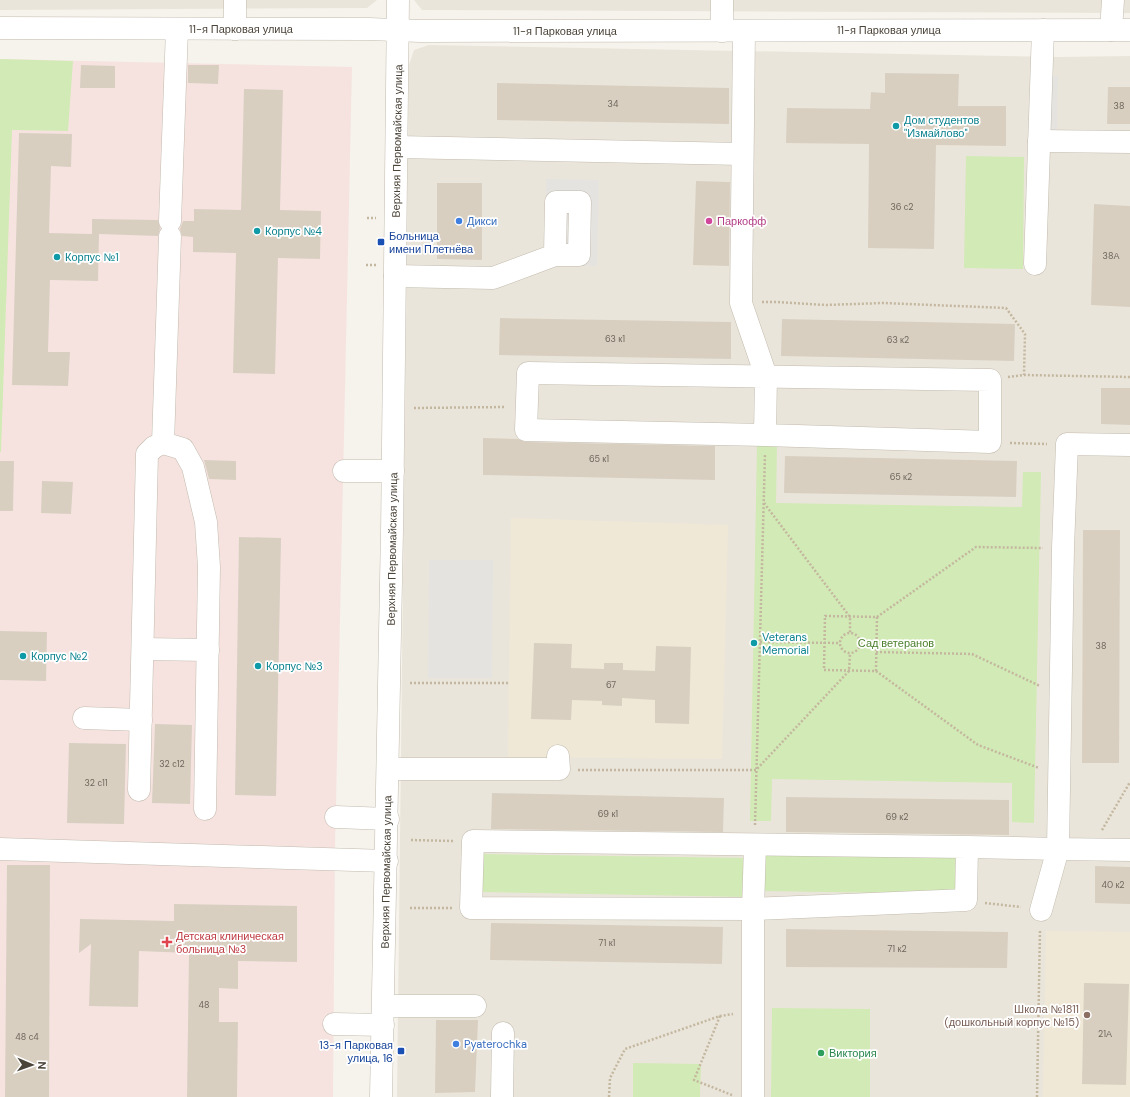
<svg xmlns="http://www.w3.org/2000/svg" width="1130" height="1097" font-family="'DM Sans',sans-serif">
	<rect width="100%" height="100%" fill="#f6f3ec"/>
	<g fill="#eae5da">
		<path d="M 0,0 L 377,0 L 367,8 L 0,10 Z"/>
		<path d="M 414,0 L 1130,0 L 1130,13 L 422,10 Z"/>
		<path d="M 429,45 L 1058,57 L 1130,56 L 1130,1097 L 397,1097 L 409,65 L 414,50 Z"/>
	</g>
	<g fill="#efe8d6">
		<path d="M 511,518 L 728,525 L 722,759 L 508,757 Z"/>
		<path d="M 1046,931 L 1130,932 L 1130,1097 L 1043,1097 Z"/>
	</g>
	<path fill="#f6e3e0" d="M 0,59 L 352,67 L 335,849 L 333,1097 L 0,1097 Z"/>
	<g fill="#d2eab5">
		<path d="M 0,59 L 73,61 L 68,131 L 12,130 L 1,452 L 0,452 Z"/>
		<path d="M 966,156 L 1024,157 L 1023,269 L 964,268 Z"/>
		<path d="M 757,445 L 777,445 L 776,503 L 1022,507 L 1023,472 L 1041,472 L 1034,823 L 1012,822 L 1012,783 L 772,779 L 771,821 L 750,821 Z"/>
		<path d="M 762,851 L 961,852 L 961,894 L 761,891 Z"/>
		<path d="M 481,854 L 750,858 L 749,897 L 480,892 Z"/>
		<path d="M 772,1008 L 870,1009 L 870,1097 L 771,1097 Z"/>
		<path d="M 633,1063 L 701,1064 L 700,1097 L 633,1097 Z"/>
	</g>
	<g fill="#e5e3e0">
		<path d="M 1044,76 L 1058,76 L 1057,139 L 1042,139 Z"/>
		<path d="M 546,179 L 599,180 L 597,266 L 544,265 Z"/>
		<path d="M 429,560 L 493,560 L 492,678 L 428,678 Z"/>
	</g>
	<g fill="#d8cfc1">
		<path d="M 81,65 L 115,66 L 115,88 L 80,88 Z"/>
		<path d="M 188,65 L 219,65 L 218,84 L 188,83 Z"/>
		<path d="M 885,73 L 959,74 L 958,106 L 1006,106 L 1006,146 L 936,145 L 934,249 L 868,248 L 869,144 L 786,143 L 787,108 L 870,109 L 871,92 L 885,93 Z"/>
		<path d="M 497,83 L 729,88 L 729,124 L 497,120 Z"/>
		<path d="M 1108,87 L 1130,87 L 1130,124 L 1107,124 Z"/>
		<path d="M 244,89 L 283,90 L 280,210 L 321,211 L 320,259 L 278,258 L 275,374 L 233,373 L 236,253 L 193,252 L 193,237 L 182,236 L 180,229 L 183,221 L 194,221 L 194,209 L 241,210 Z"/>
		<path d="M 19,133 L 72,134 L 71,167 L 51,166 L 49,233 L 92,234 L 92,219 L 158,220 L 160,228 L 158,236 L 99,234 L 98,281 L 50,280 L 48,352 L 70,352 L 68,386 L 12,385 Z"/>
		<path d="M 696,181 L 730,182 L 729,266 L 693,265 Z"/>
		<path d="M 437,183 L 482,183 L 482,260 L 437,259 Z"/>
		<path d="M 1094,204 L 1130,206 L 1130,307 L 1091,305 Z"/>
		<path d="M 500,318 L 731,322 L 731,359 L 499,355 Z"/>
		<path d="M 782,319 L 1015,324 L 1014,361 L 781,356 Z"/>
		<path d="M 1101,388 L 1130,388 L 1130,425 L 1101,424 Z"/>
		<path d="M 483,438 L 518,439 L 526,442 L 715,446 L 715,480 L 483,475 Z"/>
		<path d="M 785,456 L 1017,461 L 1016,497 L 784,493 Z"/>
		<path d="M 204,460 L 236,461 L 236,480 L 209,479 Z"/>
		<path d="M 0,461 L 14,461 L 13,511 L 0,511 Z"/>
		<path d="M 42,481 L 73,482 L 71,514 L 41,513 Z"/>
		<path d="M 1083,530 L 1120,530 L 1119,763 L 1082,763 Z"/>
		<path d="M 239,537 L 281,538 L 276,796 L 235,795 Z"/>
		<path d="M 0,631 L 47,632 L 46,681 L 0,680 Z"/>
		<path d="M 534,643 L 572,644 L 571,668 L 604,669 L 604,663 L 623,663 L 623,670 L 655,671 L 656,646 L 691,647 L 689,724 L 655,723 L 655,700 L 622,698 L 622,706 L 602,705 L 602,701 L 572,700 L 571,720 L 531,719 Z"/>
		<path d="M 155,724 L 192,725 L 190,804 L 152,803 Z"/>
		<path d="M 69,743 L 126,744 L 124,824 L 67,823 Z"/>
		<path d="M 492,793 L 724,798 L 723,832 L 491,829 Z"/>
		<path d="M 786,797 L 1009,800 L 1009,835 L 786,832 Z"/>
		<path d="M 7,865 L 50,865 L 49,1097 L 5,1097 Z"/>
		<path d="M 1095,866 L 1130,867 L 1130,904 L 1095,903 Z"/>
		<path d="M 174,904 L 297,906 L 297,962 L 238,961 L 238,989 L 219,988 L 219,1022 L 238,1022 L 237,1097 L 187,1097 L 189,953 L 139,951 L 138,1007 L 89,1006 L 91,944 L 79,953 L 80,919 L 174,921 Z"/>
		<path d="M 491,923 L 723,927 L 722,964 L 490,960 Z"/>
		<path d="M 786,929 L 1008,932 L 1007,968 L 786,967 Z"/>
		<path d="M 1084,983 L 1129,984 L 1126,1085 L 1082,1084 Z"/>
		<path d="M 436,1020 L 478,1020 L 475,1092 L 435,1093 Z"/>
	</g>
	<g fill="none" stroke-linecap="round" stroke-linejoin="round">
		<g stroke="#c2bbae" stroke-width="23">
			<g id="minor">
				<path d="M 0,28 L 369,29 L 420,31 L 1130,30"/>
				<path d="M 235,29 L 235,0"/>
				<path d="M 1111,30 L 1113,0"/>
				<path d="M 722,31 L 722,0"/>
				<path d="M 744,31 L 741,303 L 766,376 L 765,435 L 990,442 L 990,380 L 528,373 L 526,430 L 765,435"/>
				<path d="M 1039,141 L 1130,142"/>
				<path d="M 397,147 L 742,154"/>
				<path d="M 170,221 L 177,29"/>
				<path d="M 1035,264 L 1043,30"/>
				<path d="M 395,276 L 493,278 L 555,255 L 579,255 L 580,202 L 556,202 L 555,255"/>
				<path d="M 163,443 L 170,236"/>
				<path d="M 1130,445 L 1067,444 L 1063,548 L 1058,849 L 1130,850"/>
				<path d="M 344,471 L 393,471"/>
				<path d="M 143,649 L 208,650"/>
				<path d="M 84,718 L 141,720"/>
				<path d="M 388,769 L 559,769 L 558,756"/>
				<path d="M 139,790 L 147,454 L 154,447 L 163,443 L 183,449 L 193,467 L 206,522 L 209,567 L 205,809"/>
				<path d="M 336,817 L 388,819"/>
				<path d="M 967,847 L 473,841 L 471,908 L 753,909 L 966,900 L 967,847 L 1058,849 L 1041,910"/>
				<path d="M 0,849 L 387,861"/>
				<path d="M 384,1006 L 475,1006"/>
				<path d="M 334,1024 L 383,1025"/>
				<path d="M 381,1097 C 390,731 395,366 398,0"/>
				<path d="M 502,1097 L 503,1033"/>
				<path d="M 753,1097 L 753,909 L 755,845"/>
			</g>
		</g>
		<g stroke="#c4b79f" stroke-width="2.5" stroke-dasharray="2 2" stroke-linecap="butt">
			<path d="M 367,218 L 376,218"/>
			<path d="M 366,265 L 376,265"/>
			<path d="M 762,302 L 777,302 L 826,305 L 883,303 L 1006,308 L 1025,334 L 1024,375"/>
			<path d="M 1008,377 L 1024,375 L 1130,377"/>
			<path d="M 414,408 L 506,407"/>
			<path d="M 1010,443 L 1047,444"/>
			<path d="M 764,503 L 850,617 L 850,633"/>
			<path d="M 877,617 L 876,671 L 824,670 L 825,616 L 877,617 L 976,547 L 1043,548"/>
			<circle cx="850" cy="643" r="10"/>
			<path d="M 760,642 L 840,643"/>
			<path d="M 860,644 L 877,644"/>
			<path d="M 876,652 L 972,654 L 1040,686"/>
			<path d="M 876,671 L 978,745 L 1039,768"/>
			<path d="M 410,683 L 509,683"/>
			<path d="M 578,770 L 756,770 L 849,671 L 850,654"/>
			<path d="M 755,825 L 765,454"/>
			<path d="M 1102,830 L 1130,782"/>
			<path d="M 411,840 L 453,841"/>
			<path d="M 985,903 L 1021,907"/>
			<path d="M 410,908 L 452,908"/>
			<path d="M 720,1016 L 694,1080 L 732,1095"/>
			<path d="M 609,1097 L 610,1078 L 625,1049 L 720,1016 L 733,1014"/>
			<path d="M 1037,1097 L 1040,929"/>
		</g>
		<use href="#minor" stroke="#fff" stroke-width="22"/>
	</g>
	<g fill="#0f9aa8" stroke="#fff" stroke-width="1.5">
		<circle cx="896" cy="126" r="4"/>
		<circle cx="257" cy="231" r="4"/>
		<circle cx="57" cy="257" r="4"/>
		<circle cx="754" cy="643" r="4"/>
		<circle cx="23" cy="656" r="4"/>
		<circle cx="258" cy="666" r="4"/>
	</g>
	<g fill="#3f7fe0" stroke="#fff" stroke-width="1.5">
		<circle cx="459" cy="221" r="4"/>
		<circle cx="456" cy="1044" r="4"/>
	</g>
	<circle fill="#d1479c" stroke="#fff" stroke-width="1.5" cx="709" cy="221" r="4"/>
	<g fill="#1a4fb4" stroke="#fff" stroke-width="1.5">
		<rect x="377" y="238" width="8" height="8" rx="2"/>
		<rect x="397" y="1047" width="8" height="8" rx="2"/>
	</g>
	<path fill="#e0444e" stroke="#fff" stroke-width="1.5" d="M165 936h4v4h4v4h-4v4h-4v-4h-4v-4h4z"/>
	<circle fill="#8d6e63" stroke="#fff" stroke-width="1.5" cx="1087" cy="1015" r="4"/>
	<circle fill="#2e9e5b" stroke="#fff" stroke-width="1.5" cx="821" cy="1053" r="4"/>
	<g text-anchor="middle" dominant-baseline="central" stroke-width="3.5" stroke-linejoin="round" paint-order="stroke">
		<g font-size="9" fill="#6e675b">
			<text x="613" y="104">34</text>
			<text x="1119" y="106">38</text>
			<text x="902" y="207">36 с2</text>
			<text x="1111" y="256">38А</text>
			<text x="615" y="339">63 к1</text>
			<text x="898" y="340">63 к2</text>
			<text x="599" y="459">65 к1</text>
			<text x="901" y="477">65 к2</text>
			<text x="1101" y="646">38</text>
			<text x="611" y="685">67</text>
			<text x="172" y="764">32 с12</text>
			<text x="96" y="783">32 с11</text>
			<text x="608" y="814">69 к1</text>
			<text x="897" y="817">69 к2</text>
			<text x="1113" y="885">40 к2</text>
			<text x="607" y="943">71 к1</text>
			<text x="897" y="949">71 к2</text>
			<text x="204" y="1005">48</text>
			<text x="1105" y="1034">21А</text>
			<text x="27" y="1037">48 с4</text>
		</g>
		<g font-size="11" fill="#4b4439" stroke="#fff">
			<text x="241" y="29">11-я Парковая улица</text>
			<text x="889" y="30">11-я Парковая улица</text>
			<text x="565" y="31">11-я Парковая улица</text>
			<text transform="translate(397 141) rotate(-89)">Верхняя Первомайская улица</text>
			<text transform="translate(392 549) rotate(-89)">Верхняя Первомайская улица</text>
			<text transform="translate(386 872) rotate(-89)">Верхняя Первомайская улица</text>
		</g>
		<g font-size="11" fill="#0d838f" stroke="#fff" text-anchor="start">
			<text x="904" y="120">Дом студентов<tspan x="904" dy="13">"Измайлово"</tspan></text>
			<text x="265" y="231">Корпус №4</text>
			<text x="65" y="257">Корпус №1</text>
			<text x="762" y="637">Veterans<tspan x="762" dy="13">Memorial</tspan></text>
			<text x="31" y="656">Корпус №2</text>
			<text x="266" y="666">Корпус №3</text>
		</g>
		<g font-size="11" fill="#366cbe" stroke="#fff" text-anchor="start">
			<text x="467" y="221">Дикси</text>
			<text x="464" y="1044">Pyaterochka</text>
		</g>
		<g font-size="11" fill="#b23c85" stroke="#fff" text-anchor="start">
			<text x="717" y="221">Паркофф</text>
		</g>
		<g font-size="11" fill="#164399" stroke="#fff" text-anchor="start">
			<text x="389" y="236">Больница<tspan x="389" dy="13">имени Плетнёва</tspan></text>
			<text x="393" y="1045" text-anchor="end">13-я Парковая<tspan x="393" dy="13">улица, 16</tspan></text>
		</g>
		<g font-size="11" fill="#4a7f2a" stroke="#fff">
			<text x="896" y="643">Сад ветеранов</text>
		</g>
		<g font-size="11" fill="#be3a42" stroke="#fff" text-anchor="start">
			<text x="176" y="936">Детская клиническая<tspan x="176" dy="13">больница №3</tspan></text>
		</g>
		<g font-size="11" fill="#785e54" stroke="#fff" text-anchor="end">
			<text x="1079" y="1009">Школа №1811<tspan x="1079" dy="13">(дошкольный корпус №15)</tspan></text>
		</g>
		<g font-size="11" fill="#27864d" stroke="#fff" text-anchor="start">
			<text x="829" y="1053">Виктория</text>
		</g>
	</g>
	<g transform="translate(32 1065) rotate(92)" stroke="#ffffff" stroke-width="3" paint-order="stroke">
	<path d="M0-3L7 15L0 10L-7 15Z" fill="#4b4439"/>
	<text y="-6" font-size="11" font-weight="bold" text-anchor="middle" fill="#4b4439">N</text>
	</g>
</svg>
